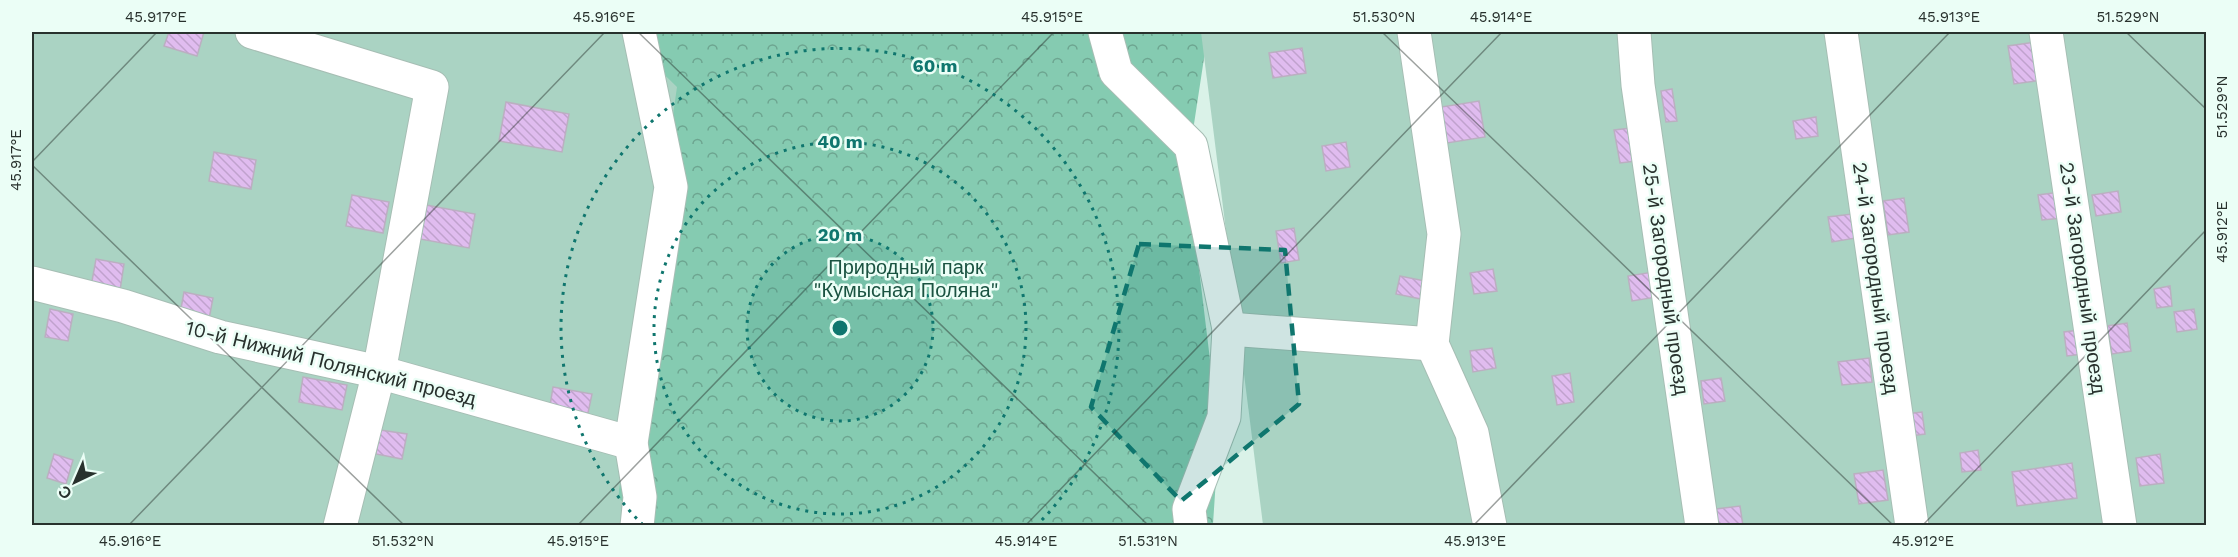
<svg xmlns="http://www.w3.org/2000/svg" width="2238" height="557" font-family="'Work Sans',sans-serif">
	<defs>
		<pattern id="forest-crowns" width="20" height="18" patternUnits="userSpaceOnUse" patternTransform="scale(1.5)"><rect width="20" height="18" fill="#85cbb1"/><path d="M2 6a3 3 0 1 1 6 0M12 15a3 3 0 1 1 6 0" fill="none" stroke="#6da590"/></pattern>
		<pattern id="building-back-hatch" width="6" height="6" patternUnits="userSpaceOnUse" patternTransform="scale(1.5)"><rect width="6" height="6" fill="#e0bcef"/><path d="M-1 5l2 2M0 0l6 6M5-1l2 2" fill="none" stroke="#c0a2cd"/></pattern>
	</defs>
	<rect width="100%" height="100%" fill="#daf2e8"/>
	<path fill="url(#forest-crowns)" d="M 593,32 L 1208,32 L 1187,170 L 1219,434 L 1213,524 L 618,525 L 622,63 Z"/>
	<g fill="#aad3c3">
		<path d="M 32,32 L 621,32 L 677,87 L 618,497 L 644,525 L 32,525 Z"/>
		<path d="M 1201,32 L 2206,32 L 2206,525 L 1263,525 Z"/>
	</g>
	<g fill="url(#building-back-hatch)" stroke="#bbafc1" stroke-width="1.5">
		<path d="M 169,32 L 204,32 L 197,56 L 164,46 Z"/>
		<path d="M 2036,42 L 2042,80 L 2014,84 L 2008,46 Z"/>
		<path d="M 1302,48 L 1306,73 L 1273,78 L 1269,53 Z"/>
		<path d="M 1672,89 L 1677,121 L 1666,122 L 1661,91 Z"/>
		<path d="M 1479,101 L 1485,137 L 1447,143 L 1441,107 Z"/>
		<path d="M 506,102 L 569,114 L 562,152 L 499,141 Z"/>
		<path d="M 1816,117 L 1818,136 L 1796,139 L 1793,121 Z"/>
		<path d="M 1631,128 L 1636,161 L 1620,163 L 1614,130 Z"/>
		<path d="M 1346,142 L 1350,167 L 1326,171 L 1322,146 Z"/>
		<path d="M 214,152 L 256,160 L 251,189 L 209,181 Z"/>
		<path d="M 2118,191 L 2121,212 L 2096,216 L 2092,195 Z"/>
		<path d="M 2060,192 L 2063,218 L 2042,220 L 2038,195 Z"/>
		<path d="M 352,195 L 389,202 L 383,233 L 346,226 Z"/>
		<path d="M 1904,198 L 1909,232 L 1888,235 L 1883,201 Z"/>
		<path d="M 426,205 L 475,214 L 469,248 L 420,239 Z"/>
		<path d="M 1852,214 L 1856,238 L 1832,242 L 1828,217 Z"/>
		<path d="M 1294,228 L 1299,260 L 1281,263 L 1276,231 Z"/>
		<path d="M 96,259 L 124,264 L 119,297 L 90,292 Z"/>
		<path d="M 1493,269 L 1497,291 L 1474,294 L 1470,273 Z"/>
		<path d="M 1653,272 L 1657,297 L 1632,301 L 1628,276 Z"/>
		<path d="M 1400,276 L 1430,282 L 1426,300 L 1396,294 Z"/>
		<path d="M 2170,286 L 2172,306 L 2157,308 L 2154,289 Z"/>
		<path d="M 184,292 L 213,298 L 209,319 L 180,314 Z"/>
		<path d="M 50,309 L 73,314 L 68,341 L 45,337 Z"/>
		<path d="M 2194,309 L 2197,329 L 2177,332 L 2174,312 Z"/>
		<path d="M 2127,323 L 2131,351 L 2112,354 L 2107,326 Z"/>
		<path d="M 2087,329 L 2091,353 L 2067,356 L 2064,332 Z"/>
		<path d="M 1492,348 L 1496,368 L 1473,372 L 1470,351 Z"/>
		<path d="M 1869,358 L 1872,382 L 1842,385 L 1838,362 Z"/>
		<path d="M 1570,373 L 1574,402 L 1557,405 L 1552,376 Z"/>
		<path d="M 303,377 L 347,385 L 342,410 L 299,402 Z"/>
		<path d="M 1721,378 L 1725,401 L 1704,404 L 1701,381 Z"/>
		<path d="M 553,387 L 592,394 L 588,413 L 550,406 Z"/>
		<path d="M 1922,412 L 1925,434 L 1910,436 L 1906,414 Z"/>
		<path d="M 380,430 L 407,434 L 402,459 L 376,454 Z"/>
		<path d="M 1978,450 L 1981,470 L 1962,472 L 1960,453 Z"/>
		<path d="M 54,454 L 73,460 L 66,484 L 47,478 Z"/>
		<path d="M 2160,454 L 2164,483 L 2140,486 L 2136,458 Z"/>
		<path d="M 2072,463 L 2077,498 L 2017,506 L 2012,472 Z"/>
		<path d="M 1883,470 L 1888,500 L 1859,504 L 1854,474 Z"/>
		<path d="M 1740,506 L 1743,526 L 1718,526 L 1716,509 Z"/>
	</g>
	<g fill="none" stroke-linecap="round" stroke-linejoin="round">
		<g stroke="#a6beb4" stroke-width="35">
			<g id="minor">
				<path d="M 252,32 L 432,87 L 379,372 L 340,526"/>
				<path d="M 1105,32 L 1116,72 L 1191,146 L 1229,329 L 1224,417 L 1189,509 L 1191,526"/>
				<path d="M 1414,32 L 1444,234 L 1432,344 L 1472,433 L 1490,526"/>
				<path d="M 1634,32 L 1638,85 L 1702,526"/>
				<path d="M 1841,32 L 1912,526"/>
				<path d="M 2046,32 L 2120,526"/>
				<path d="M 32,283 L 123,306 L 220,337 L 379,372 L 631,443"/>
				<path d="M 1229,329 L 1432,344"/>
				<path d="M 637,526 L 640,497 L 631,443 L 671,187 L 639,32"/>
			</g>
		</g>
		<use href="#minor" stroke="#fff" stroke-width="33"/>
	</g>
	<path fill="#0f766e" fill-opacity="0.2" stroke="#0f766e" stroke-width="4.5" stroke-dasharray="12 8" stroke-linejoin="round" d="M 1139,244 L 1285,250 L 1299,404 L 1181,501 L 1091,407 Z"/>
	<path fill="none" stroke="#28312d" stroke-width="1.5" stroke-opacity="0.45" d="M 638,32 L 1149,526M 1382,32 L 1894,526M 2126,32 L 2206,109M 32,162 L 157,32M 32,165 L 405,526M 128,526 L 605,32M 577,526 L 1054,32M 1025,526 L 1502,32M 1473,526 L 1950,32M 1922,526 L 2206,230"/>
	<circle cx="840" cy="328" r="93" fill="#0f766e" fill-opacity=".12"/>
	<g fill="none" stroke="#0f766e" stroke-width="3" stroke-dasharray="3 6">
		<circle cx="840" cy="328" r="93"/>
		<circle cx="840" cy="328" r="186"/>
		<path d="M643 525A279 279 0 1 1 1037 525"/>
	</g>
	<g text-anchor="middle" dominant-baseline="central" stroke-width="5" stroke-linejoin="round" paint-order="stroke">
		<g font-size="20" fill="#1a5341" stroke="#ebfef6">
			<text x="906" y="267">Природный парк<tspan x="906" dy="23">"Кумысная Поляна"</tspan></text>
		</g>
		<g font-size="20" fill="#28312d" stroke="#ebfef6">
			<text transform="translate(1876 278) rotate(82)">24-й Загородный проезд</text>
			<text transform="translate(2083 278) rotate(82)">23-й Загородный проезд</text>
			<text transform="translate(1666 279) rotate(82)">25-й Загородный проезд</text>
			<text transform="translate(331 363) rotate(14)">10-й Нижний Полянский проезд</text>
		</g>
	</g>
	<circle cx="840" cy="328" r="9" fill="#0f766e" stroke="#ebfef6" stroke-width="3"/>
	<g font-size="18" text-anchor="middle" font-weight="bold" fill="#0f766e" stroke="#ebfef6" stroke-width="5" stroke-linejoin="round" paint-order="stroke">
		<text x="935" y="72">60 m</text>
		<text x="840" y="148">40 m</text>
		<text x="840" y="241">20 m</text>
	</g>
	<rect width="2238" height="557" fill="none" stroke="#ebfef6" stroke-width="66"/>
	<g transform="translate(75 482) rotate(224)" stroke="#ebfef6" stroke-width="4.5" paint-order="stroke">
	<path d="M0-4.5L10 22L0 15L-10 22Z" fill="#28312d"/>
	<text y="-9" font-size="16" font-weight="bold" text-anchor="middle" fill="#28312d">С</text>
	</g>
	<rect x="33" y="33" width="2172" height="491" fill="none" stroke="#28312d" stroke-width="2"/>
	<g font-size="15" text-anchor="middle" fill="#28312d">
		<text x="156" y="22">45.917°E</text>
		<text x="604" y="22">45.916°E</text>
		<text x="1052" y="22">45.915°E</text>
		<text x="1384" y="22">51.530°N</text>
		<text x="1501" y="22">45.914°E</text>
		<text x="1949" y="22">45.913°E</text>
		<text x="2128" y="22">51.529°N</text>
		<text transform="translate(2222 107) rotate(-90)" y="5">51.529°N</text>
		<text transform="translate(16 160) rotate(-90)" y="5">45.917°E</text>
		<text transform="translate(2222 232) rotate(-90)" y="5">45.912°E</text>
		<text x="130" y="546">45.916°E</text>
		<text x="403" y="546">51.532°N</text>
		<text x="578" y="546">45.915°E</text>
		<text x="1026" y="546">45.914°E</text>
		<text x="1148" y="546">51.531°N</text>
		<text x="1475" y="546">45.913°E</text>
		<text x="1923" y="546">45.912°E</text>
	</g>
</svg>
